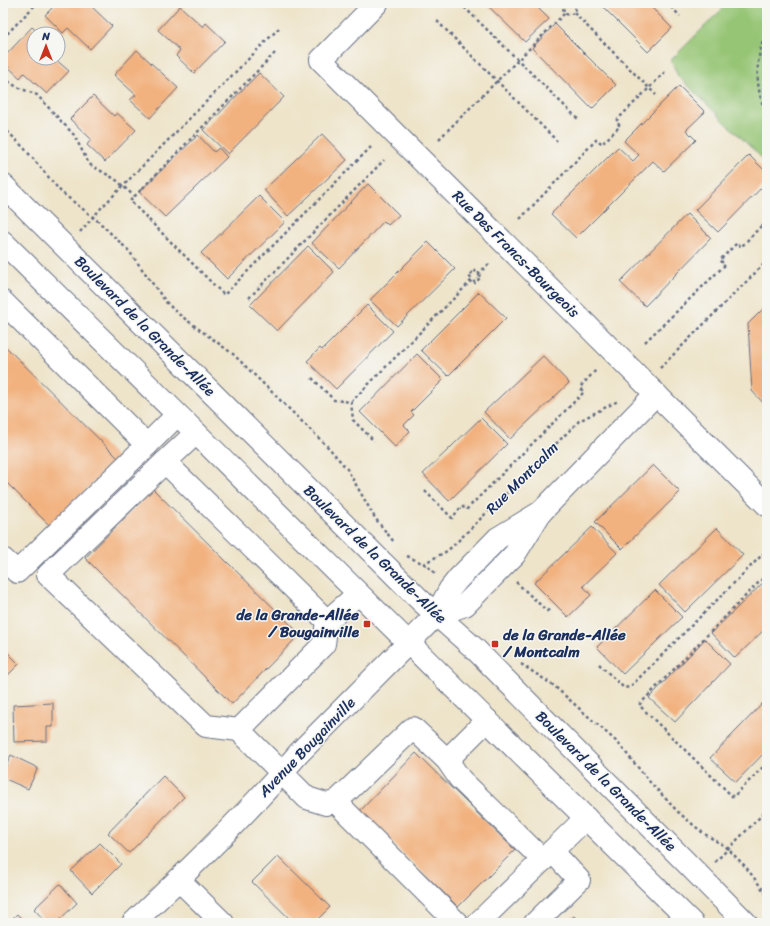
<svg xmlns="http://www.w3.org/2000/svg" width="770" height="926" font-family="Sriracha,sans-serif">
	<rect width="100%" height="100%" fill="#f6f6f2"/>
	<filter id="ink" filterUnits="userSpaceOnUse"><feTurbulence type="fractalNoise" baseFrequency=".025" numOctaves="2"/><feDisplacementMap in="SourceGraphic" scale="8" xChannelSelector="R" yChannelSelector="G"/><feConvolveMatrix kernelMatrix="1 2 1 2 8 2 1 2 1" color-interpolation-filters="sRGB"/></filter>
	<filter id="wash" filterUnits="userSpaceOnUse"><feTurbulence type="fractalNoise" baseFrequency=".012" numOctaves="4" result="noise"/><feDisplacementMap in="SourceGraphic" scale="16" xChannelSelector="R" yChannelSelector="G"/><feGaussianBlur stdDeviation="0.9" result="paint"/><feColorMatrix in="noise" values="0 0 0 0 0 0 0 0 0 0 0 0 0 0 0 0 0 1.4 0 .05"/><feComposite in="paint" operator="in"/></filter>
	<g filter="url(#wash)">
		<rect width="100%" height="100%" fill="#eee4ca"/>
		<path fill="#96c574" stroke="#587a69" d="M 728,3 L 767,3 L 767,163 L 678,76 L 671,60 Z"/>
		<g id="blocks">
			<g fill="#f2b280">
				<path d="M 57,3 L 94,3 L 91,6 L 112,26 L 90,49 L 68,28 L 63,33 L 45,15 Z"/>
				<path d="M 485,3 L 533,3 L 549,19 L 525,42 Z"/>
				<path d="M 599,3 L 647,3 L 672,28 L 648,52 Z"/>
				<path d="M 180,6 L 203,27 L 206,23 L 225,41 L 194,73 L 176,56 L 180,50 L 158,30 Z"/>
				<path d="M 555,24 L 616,85 L 592,109 L 532,48 Z"/>
				<path d="M 32,27 L 40,34 L 34,34 L 34,58 L 54,58 L 69,71 L 47,94 L 24,73 L 20,78 L 3,62 L 3,58 Z"/>
				<path d="M 137,50 L 178,88 L 150,118 L 130,100 L 136,95 L 114,75 Z"/>
				<path d="M 259,73 L 284,97 L 228,154 L 203,130 Z"/>
				<path d="M 679,86 L 705,112 L 686,130 L 696,140 L 664,171 L 653,161 L 576,238 L 551,214 L 618,147 L 633,161 L 639,155 L 624,141 Z"/>
				<path d="M 93,96 L 114,116 L 117,113 L 136,130 L 105,162 L 87,145 L 91,139 L 70,119 Z"/>
				<path d="M 322,134 L 347,160 L 288,216 L 264,190 Z"/>
				<path d="M 198,135 L 214,152 L 219,148 L 227,157 L 165,217 L 139,192 Z"/>
				<path d="M 749,155 L 767,173 L 767,182 L 718,232 L 695,210 Z"/>
				<path d="M 368,184 L 399,215 L 388,225 L 384,221 L 339,268 L 312,243 Z"/>
				<path d="M 259,196 L 285,222 L 227,279 L 201,253 Z"/>
				<path d="M 687,214 L 711,238 L 645,306 L 620,282 Z"/>
				<path d="M 428,242 L 455,269 L 397,326 L 370,300 Z"/>
				<path d="M 308,246 L 334,272 L 277,331 L 250,305 Z"/>
				<path d="M 479,292 L 506,318 L 448,376 L 421,350 Z"/>
				<path d="M 367,305 L 393,331 L 336,389 L 307,361 L 320,348 L 322,350 Z"/>
				<path d="M 767,305 L 767,407 L 752,391 L 748,324 Z"/>
				<path d="M 3,344 L 118,458 L 50,526 L 3,479 Z"/>
				<path d="M 417,354 L 443,380 L 411,412 L 414,415 L 404,425 L 410,431 L 395,447 L 360,412 Z"/>
				<path d="M 543,356 L 569,383 L 510,439 L 484,412 Z"/>
				<path d="M 481,418 L 507,444 L 449,501 L 423,474 Z"/>
				<path d="M 653,465 L 680,492 L 622,549 L 595,522 Z"/>
				<path d="M 153,489 L 300,634 L 232,704 L 85,558 Z"/>
				<path d="M 592,527 L 617,553 L 583,586 L 591,595 L 568,617 L 534,583 Z"/>
				<path d="M 717,528 L 743,555 L 685,612 L 659,585 Z"/>
				<path d="M 767,579 L 767,627 L 735,658 L 711,633 Z"/>
				<path d="M 655,590 L 682,617 L 623,674 L 597,647 Z"/>
				<path d="M 705,639 L 730,664 L 675,722 L 649,698 Z"/>
				<path d="M 3,648 L 19,664 L 3,680 Z"/>
				<path d="M 766,700 L 767,750 L 736,782 L 710,758 Z"/>
				<path d="M 53,703 L 53,727 L 47,727 L 47,741 L 14,742 L 13,705 Z"/>
				<path d="M 416,753 L 515,850 L 458,907 L 360,811 Z"/>
				<path d="M 11,755 L 38,768 L 28,789 L 3,778 L 3,773 Z"/>
				<path d="M 163,776 L 184,797 L 129,853 L 108,833 Z"/>
				<path d="M 100,843 L 121,864 L 92,893 L 71,871 Z"/>
				<path d="M 278,856 L 330,907 L 314,923 L 294,923 L 252,882 Z"/>
				<path d="M 60,884 L 77,903 L 56,923 L 47,923 L 34,909 Z"/>
				<path d="M 17,914 L 25,923 L 8,923 Z"/>
				<path d="M 574,916 L 581,923 L 566,923 Z"/>
			</g>
		</g>
	</g>
	<g filter="url(#ink)">
		<use href="#blocks" fill-opacity="0" stroke="#656e84" stroke-width="1"/>
		<g fill="none" stroke-linecap="round" stroke-linejoin="round">
			<g stroke="#656e84" stroke-width="24">
				<g id="minor">
					<path d="M 377,3 L 321,60 L 767,505"/>
					<path d="M 3,185 L 421,601 L 475,649 L 746,923"/>
					<path d="M 3,242 L 692,923"/>
					<path d="M 3,302 L 147,445 L 177,415"/>
					<path d="M 196,433 L 165,462 L 327,621 L 358,594"/>
					<path d="M 165,462 L 48,575 L 206,726 L 239,730"/>
					<path d="M 3,559 L 17,572 L 147,445"/>
					<path d="M 436,615 L 465,605 L 515,554 L 541,512 L 656,394"/>
					<path d="M 327,621 L 324,644 L 239,730 L 307,798 L 326,804 L 336,802"/>
					<path d="M 447,760 L 487,720"/>
					<path d="M 179,880 L 223,923"/>
					<path d="M 133,923 C 190,869 248,813 299,753 L 436,615 L 450,589 L 458,579 L 498,538 L 541,512"/>
					<path d="M 457,923 L 336,802 L 413,728 L 447,760 L 460,779 L 543,860"/>
					<path d="M 478,923 L 586,818"/>
					<path d="M 535,923 L 579,880 L 552,851"/>
				</g>
			</g>
			<g stroke="#656e84" stroke-width="2.5" stroke-dasharray="3 3" stroke-linecap="butt">
				<path d="M 460,3 L 579,120"/>
				<path d="M 566,3 L 563,7 L 564,12 L 568,15 L 574,13"/>
				<path d="M 573,3 L 576,7 L 574,13"/>
				<path d="M 667,3 L 680,16"/>
				<path d="M 574,13 L 656,95"/>
				<path d="M 437,21 L 557,141"/>
				<path d="M 767,31 C 755,56 754,89 767,114"/>
				<path d="M 3,38 L 37,3"/>
				<path d="M 275,53 L 130,201 L 224,295 L 371,147"/>
				<path d="M 3,78 L 17,87 L 37,95 L 74,135 L 89,164 L 115,179 L 134,196"/>
				<path d="M 3,127 L 24,148 L 61,192 L 98,221 L 129,251 L 166,302 L 177,313 L 233,354 L 329,448 L 347,469 L 375,518 L 394,542"/>
				<path d="M 439,139 L 565,13"/>
				<path d="M 520,219 L 597,139 L 602,144 L 620,126 L 616,121 L 666,71"/>
				<path d="M 80,232 L 102,207 L 279,28"/>
				<path d="M 474,270 L 481,277 L 475,283 L 469,276 Z"/>
				<path d="M 478,274 L 489,264"/>
				<path d="M 249,298 L 384,160"/>
				<path d="M 645,342 L 725,265 L 720,260 L 737,243 L 741,247 L 767,220"/>
				<path d="M 660,368 L 767,261"/>
				<path d="M 312,378 L 334,400 L 351,402 L 353,420 L 374,441"/>
				<path d="M 351,402 L 472,280"/>
				<path d="M 425,491 L 452,518 L 462,506 L 466,510 L 584,392 L 580,387 L 596,370"/>
				<path d="M 407,556 L 426,565 L 436,574"/>
				<path d="M 423,564 L 447,551 L 456,543 L 579,421 L 618,401"/>
				<path d="M 767,574 L 639,705 L 733,797 L 767,763"/>
				<path d="M 516,582 L 547,611 L 551,608"/>
				<path d="M 521,664 L 553,685 L 618,743 L 649,781 L 678,812 L 703,833 L 726,847 L 745,866 L 767,895"/>
				<path d="M 599,664 L 624,688 L 630,687 L 767,550"/>
				<path d="M 715,862 L 767,810"/>
			</g>
			<use href="#minor" stroke="#fff" stroke-width="22"/>
		</g>
	</g>
	<g fill="#c8321e" stroke="#f6f6f2" stroke-width="1.5">
		<rect x="363" y="620" width="8" height="8" rx="2"/>
		<rect x="491" y="640" width="8" height="8" rx="2"/>
	</g>
	<g text-anchor="middle" dominant-baseline="central" stroke-width="3" stroke-linejoin="round" paint-order="stroke">
		<g font-size="15" fill="#1b2f5e" stroke="#f6f6f2">
			<text transform="translate(516 254) rotate(45)">Rue Des Francs-Bourgeois</text>
			<text transform="translate(145 326) rotate(45)">Boulevard de la Grande-Allée</text>
			<text transform="translate(522 478) rotate(-45)">Rue Montcalm</text>
			<text transform="translate(375 554) rotate(44)">Boulevard de la Grande-Allée</text>
			<text transform="translate(307 747) rotate(-46)">Avenue Bougainville</text>
			<text transform="translate(606 781) rotate(45)">Boulevard de la Grande-Allée</text>
		</g>
		<g font-size="15" font-weight="bold" fill="#1b2f5e" stroke="#f6f6f2" text-anchor="end">
			<text x="359" y="615">de la Grande-Allée<tspan x="359" dy="17">/ Bougainville</tspan></text>
			<text x="503" y="635" text-anchor="start">de la Grande-Allée<tspan x="503" dy="17">/ Montcalm</tspan></text>
		</g>
	</g>
	<rect width="770" height="926" fill="none" stroke="#f6f6f2" stroke-width="16"/>
	<g transform="translate(46 46)"><circle r="19" fill="#f6f6f2" stroke="#9ea6b7"/>
	<path d="M0-3L7 15L0 10L-7 15Z" fill="#c8321e"/>
	<text y="-6" font-size="11" font-weight="bold" text-anchor="middle" fill="#1b2f5e">N</text>
	</g>
</svg>
